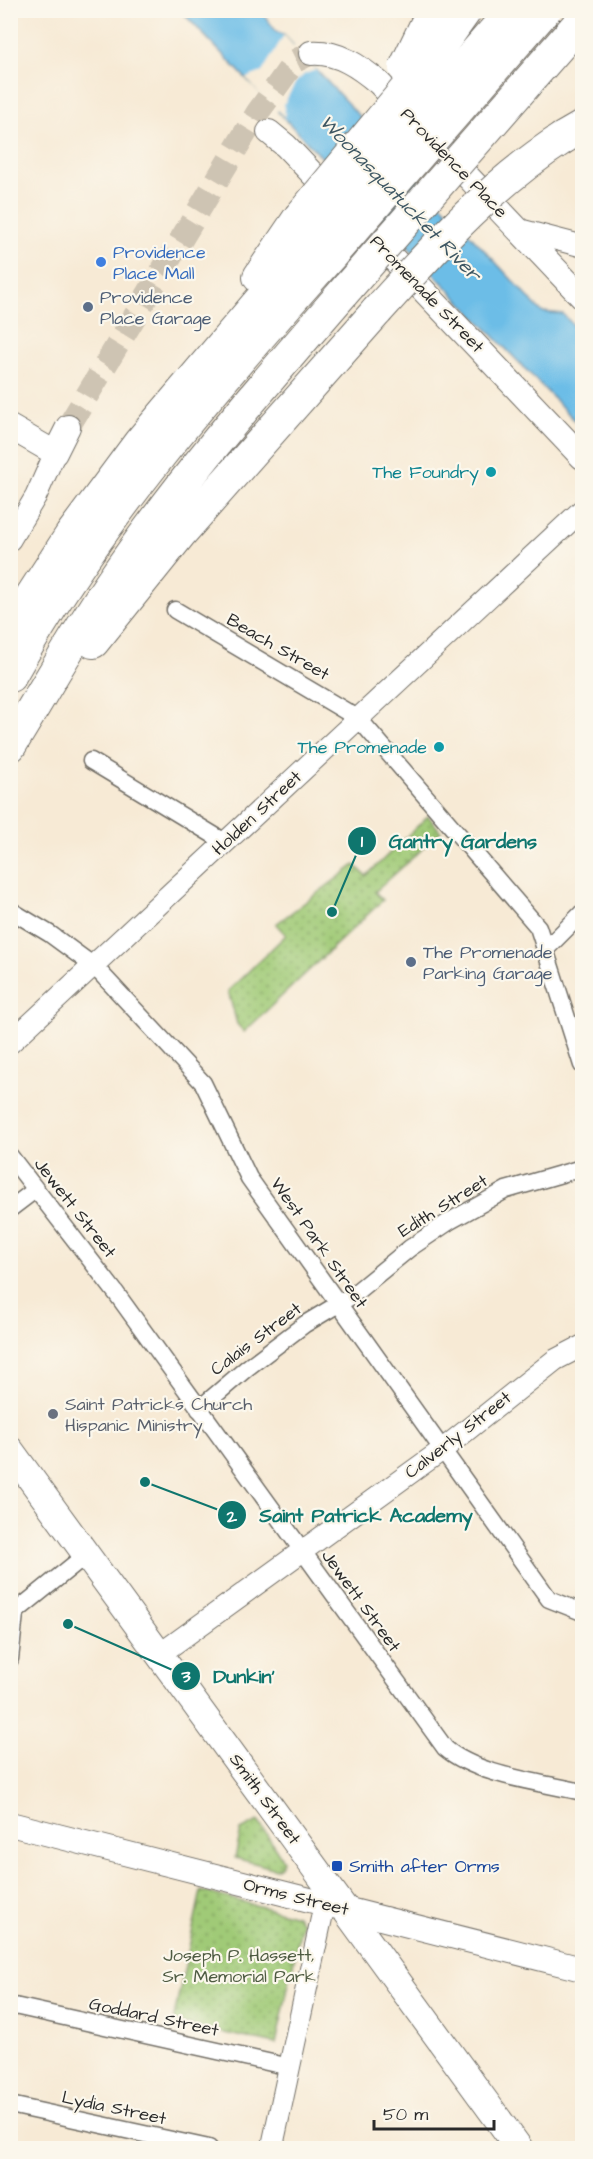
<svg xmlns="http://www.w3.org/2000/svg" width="593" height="2159" font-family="'Architects Daughter',sans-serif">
	<defs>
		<pattern id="park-dots" width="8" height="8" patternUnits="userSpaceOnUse" patternTransform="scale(1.5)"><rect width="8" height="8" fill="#a0ca77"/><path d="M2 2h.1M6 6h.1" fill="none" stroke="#83a462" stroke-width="1.8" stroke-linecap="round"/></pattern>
	</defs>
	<rect width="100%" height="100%" fill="#fbf7ec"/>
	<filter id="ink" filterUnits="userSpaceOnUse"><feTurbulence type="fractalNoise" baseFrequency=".0167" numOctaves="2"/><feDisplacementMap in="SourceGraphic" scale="12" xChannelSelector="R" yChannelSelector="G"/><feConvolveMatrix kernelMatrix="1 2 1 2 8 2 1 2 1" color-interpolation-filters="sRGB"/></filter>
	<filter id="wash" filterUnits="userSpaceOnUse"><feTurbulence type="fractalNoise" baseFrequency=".008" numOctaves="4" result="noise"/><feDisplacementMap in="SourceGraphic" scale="24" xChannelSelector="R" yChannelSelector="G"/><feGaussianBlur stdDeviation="1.35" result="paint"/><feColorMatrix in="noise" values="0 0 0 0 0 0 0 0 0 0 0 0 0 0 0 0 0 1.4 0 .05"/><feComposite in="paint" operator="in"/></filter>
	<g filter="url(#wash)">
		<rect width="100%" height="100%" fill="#f7ead5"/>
		<g fill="url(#park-dots)" stroke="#667a51" stroke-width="1.5">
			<path d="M 428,816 L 441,832 L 375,892 L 383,900 L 244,1032 L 237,1024 L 228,991 L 286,935 L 276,924 L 355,865 L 366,876 Z"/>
			<path d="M 258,1821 L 283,1860 L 281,1866 L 276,1869 L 235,1858 L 241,1830 Z"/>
			<path d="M 201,1891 L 297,1916 L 302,1923 L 276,2044 L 173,2022 Z"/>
		</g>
		<path fill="#6cbde7" stroke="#4c7489" stroke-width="1.5" d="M 181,11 L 261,11 L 276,31 L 284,35 L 542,312 L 563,314 L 582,335 L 582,428 Z"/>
		<path fill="#f7ead5" d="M 284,35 L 294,46 L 296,44 L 316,70 L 305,74 L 296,82 L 284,104 L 285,118 L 278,110 L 276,113 L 246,78 L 262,72 Z"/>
	</g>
	<g filter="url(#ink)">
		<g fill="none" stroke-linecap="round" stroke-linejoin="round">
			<path stroke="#cec4b3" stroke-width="24" stroke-dasharray="24 12" stroke-linecap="butt" d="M 68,427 L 258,112 L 295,61 L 311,53"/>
			<g stroke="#726e66" stroke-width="19">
				<g id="minor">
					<path d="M 175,610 L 359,719 L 538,927 L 582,1065"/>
					<path d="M 91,761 L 225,842"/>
					<path d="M 10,910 L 50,934 L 95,967 L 203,1083 L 249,1178 L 549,1599 L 582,1612"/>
					<path d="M 547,948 L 582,913"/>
					<path d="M 10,1156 L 116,1293 L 445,1748 C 478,1776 540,1782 582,1792"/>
					<path d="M 10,1209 L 35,1190"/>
					<path d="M 199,1409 L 247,1368 L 305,1324 L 350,1297 L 410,1248 L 450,1221 L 506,1190 L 582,1168"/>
					<path d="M 10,1659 L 15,1614 L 19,1609 L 87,1554"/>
					<path d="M 10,2005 L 290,2067"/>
					<path d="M 10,2105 L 209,2148"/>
				</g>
			</g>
			<g stroke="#726e66" stroke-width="23">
				<g id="tertiary">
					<path d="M 517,229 L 582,246"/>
					<path d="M 10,540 L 36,496 L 55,453"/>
					<path d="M 10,1043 L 582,510"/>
					<path d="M 160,1654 L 442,1450 L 555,1360 L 582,1346"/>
					<path d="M 272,2148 L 328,1888"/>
				</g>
			</g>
			<g stroke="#726e66" stroke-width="26">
				<g id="secondary">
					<path d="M 311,53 C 338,51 360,67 379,83 L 582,297"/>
					<path d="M 269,132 L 286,146 L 582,457"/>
					<path d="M 10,427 L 55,453 L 68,427"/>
					<path d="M 10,1824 L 582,1969"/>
				</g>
			</g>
			<g stroke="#726e66" stroke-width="29">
				<path id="primary" d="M 10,1450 L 519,2148"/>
			</g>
			<g stroke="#726e66" stroke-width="34">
				<g id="motorway">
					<path d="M 563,138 L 582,127"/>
					<path d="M 259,277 L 299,218"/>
					<path d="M 10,629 L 71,535 L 140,442 L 314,237"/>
					<path d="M 93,642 L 180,534 L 377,311"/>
					<path d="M 10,676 C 98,519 214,386 333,253"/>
					<path d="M 10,746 C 43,693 73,638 108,587 C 180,480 265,383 349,286"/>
				</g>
			</g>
			<use href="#minor" stroke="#fff" stroke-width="16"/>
			<use href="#tertiary" stroke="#fff" stroke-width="21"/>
			<use href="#secondary" stroke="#fff" stroke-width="24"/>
			<use href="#primary" stroke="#fff" stroke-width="27"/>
			<use href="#motorway" stroke="#fff" stroke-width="32"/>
			<g stroke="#2b2b2b" stroke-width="7">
				<path id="rail" d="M 523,10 L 582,30"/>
			</g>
			<use href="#rail" stroke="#fbf7ec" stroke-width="4.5" stroke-dasharray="14" stroke-linecap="butt"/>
			<g stroke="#726e66" stroke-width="34" stroke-linecap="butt">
				<g id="motorway-bridge">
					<path d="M 405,68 L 433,10"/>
					<path d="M 299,218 L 431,59 L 466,10"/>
					<path d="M 314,237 L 510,13"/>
					<path d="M 333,253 L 545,10"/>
					<path d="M 349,286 L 582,20"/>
					<path d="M 377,311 C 435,247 490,185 563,138"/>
				</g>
			</g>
			<use href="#motorway-bridge" stroke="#fff" stroke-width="32"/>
		</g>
	</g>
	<circle fill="#3f7fe0" stroke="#fbf7ec" stroke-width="2" cx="101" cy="262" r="6"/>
	<g fill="#5c6f8a" stroke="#fbf7ec" stroke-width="2">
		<circle cx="88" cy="307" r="6"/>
		<circle cx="411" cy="962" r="6"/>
	</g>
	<g fill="#0f9aa8" stroke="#fbf7ec" stroke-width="2">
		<circle cx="491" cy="472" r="6"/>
		<circle cx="439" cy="747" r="6"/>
	</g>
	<circle fill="#6b7280" stroke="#fbf7ec" stroke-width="2" cx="53" cy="1414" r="6"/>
	<rect fill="#1a4fb4" stroke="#fbf7ec" stroke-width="2" x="331" y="1860" width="12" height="12" rx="3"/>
	<g text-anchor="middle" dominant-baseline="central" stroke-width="4.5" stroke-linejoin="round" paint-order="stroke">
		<g font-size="18" fill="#2b2b2b" stroke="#fbf7ec">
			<text transform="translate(454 163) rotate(46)">Providence Place</text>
			<text transform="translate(427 294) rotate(46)">Promenade Street</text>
			<text transform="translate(278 647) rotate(30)">Beach Street</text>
			<text transform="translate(257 813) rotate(-43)">Holden Street</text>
			<text transform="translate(443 1206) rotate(-32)">Edith Street</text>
			<text transform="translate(75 1208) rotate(52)">Jewett Street</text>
			<text transform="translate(319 1243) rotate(55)">West Park Street</text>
			<text transform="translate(256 1339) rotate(-37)">Calais Street</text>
			<text transform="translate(458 1435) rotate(-38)">Calverly Street</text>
			<text transform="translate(361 1601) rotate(54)">Jewett Street</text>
			<text transform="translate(265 1799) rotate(54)">Smith Street</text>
			<text transform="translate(296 1897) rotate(14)">Orms Street</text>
			<text transform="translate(154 2017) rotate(12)">Goddard Street</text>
			<text transform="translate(114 2108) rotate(12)">Lydia Street</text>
		</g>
		<g font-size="18" fill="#366cbe" stroke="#fbf7ec" text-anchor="start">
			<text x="113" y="252">Providence<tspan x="113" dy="21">Place Mall</tspan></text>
		</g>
		<g font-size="18" fill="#4e5e75" stroke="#fbf7ec" text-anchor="start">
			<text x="100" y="297">Providence<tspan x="100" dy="21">Place Garage</tspan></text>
			<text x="423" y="952">The Promenade<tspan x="423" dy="21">Parking Garage</tspan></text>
		</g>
		<g font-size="18" fill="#0d838f" stroke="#fbf7ec" text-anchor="end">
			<text x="479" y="472">The Foundry</text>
			<text x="427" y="747">The Promenade</text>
		</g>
		<g font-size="18" fill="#5b616d" stroke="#fbf7ec" text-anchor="start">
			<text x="65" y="1404">Saint Patricks Church<tspan x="65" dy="21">Hispanic Ministry</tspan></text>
		</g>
		<g font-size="18" fill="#164399" stroke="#fbf7ec" text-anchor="start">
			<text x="349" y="1866">Smith after Orms</text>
		</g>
		<g font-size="18" fill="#4e5b42" stroke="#fbf7ec">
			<text x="239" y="1955">Joseph P. Hassett,<tspan x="239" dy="21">Sr. Memorial Park</tspan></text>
		</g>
		<g font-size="20" font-style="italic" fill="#3e5763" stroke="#fbf7ec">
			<text transform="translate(400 198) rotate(46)">Woonasquatucket River</text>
		</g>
	</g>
	<path fill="none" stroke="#0f766e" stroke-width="2" d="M332 912L362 841M145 1482L232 1515M68 1624L186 1676"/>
	<g fill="#0f766e" stroke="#fbf7ec" stroke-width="2">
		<circle cx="332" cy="912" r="6"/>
		<circle cx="145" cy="1482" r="6"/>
		<circle cx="68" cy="1624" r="6"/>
		<circle cx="362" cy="841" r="15"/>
		<circle cx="232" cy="1515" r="15"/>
		<circle cx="186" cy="1676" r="15"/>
	</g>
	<g font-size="18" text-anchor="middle" font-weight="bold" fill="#fff">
		<text x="362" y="847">1</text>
		<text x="232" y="1522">2</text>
		<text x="186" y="1682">3</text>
	</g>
	<g font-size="20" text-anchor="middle" font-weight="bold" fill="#0f766e" stroke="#fbf7ec" stroke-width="4.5" stroke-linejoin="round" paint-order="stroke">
		<text x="463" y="848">Gantry Gardens</text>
		<text x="366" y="1522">Saint Patrick Academy</text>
		<text x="244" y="1683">Dunkin'</text>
	</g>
	<rect width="593" height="2159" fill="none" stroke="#fbf7ec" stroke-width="36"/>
	<path d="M374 2120v9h120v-9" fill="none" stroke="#2b2b2b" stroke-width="3"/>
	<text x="383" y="2120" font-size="18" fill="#2b2b2b" stroke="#fbf7ec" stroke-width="4.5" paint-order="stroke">50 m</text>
</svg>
